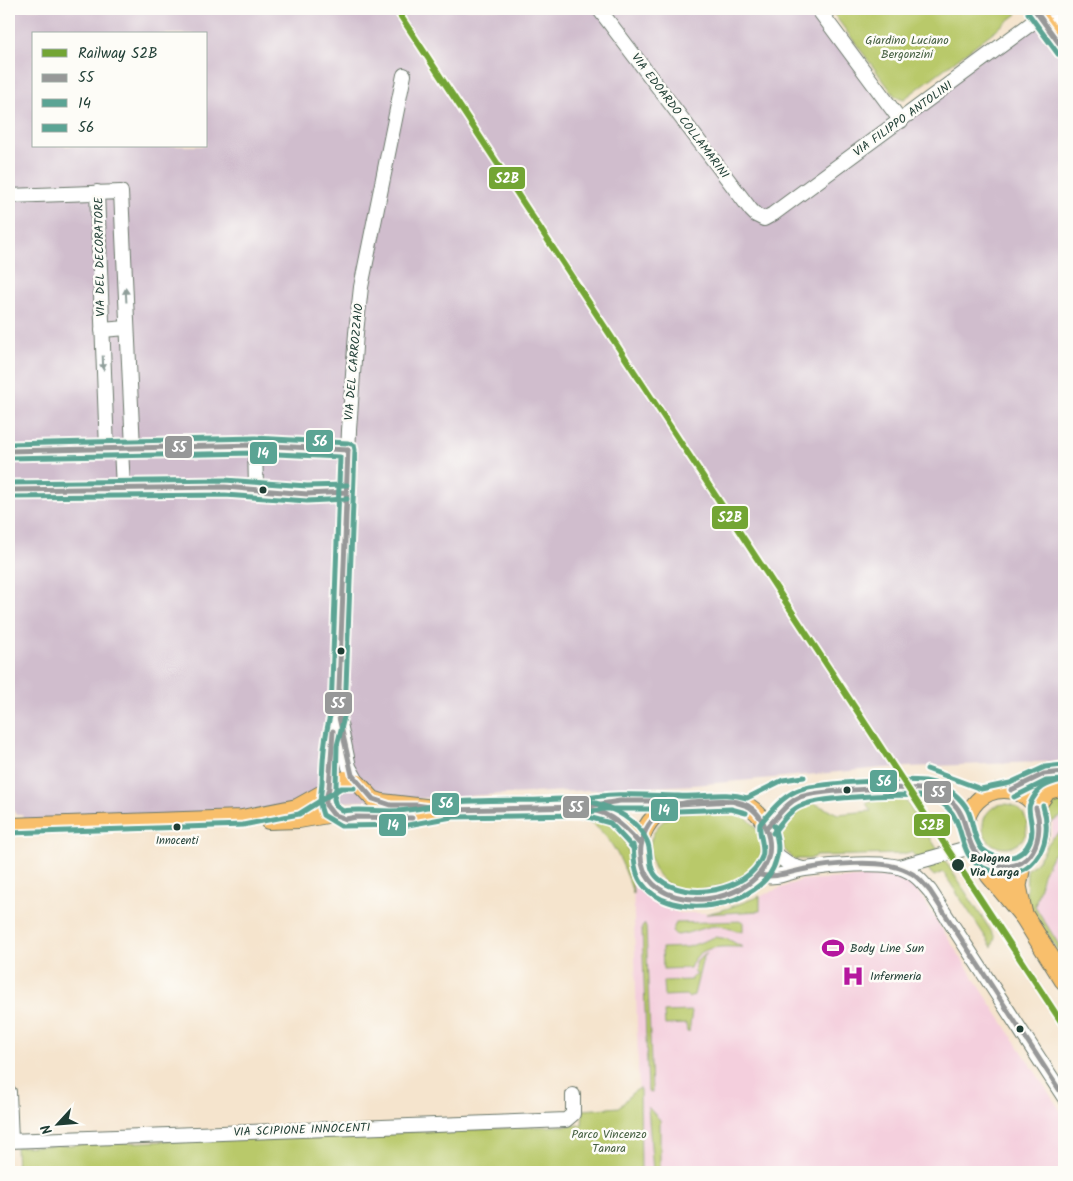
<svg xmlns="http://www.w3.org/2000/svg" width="1073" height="1181" font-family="Kalam,sans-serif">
	<rect width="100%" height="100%" fill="#fdfcf7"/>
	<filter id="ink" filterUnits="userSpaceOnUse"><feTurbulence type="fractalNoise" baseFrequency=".02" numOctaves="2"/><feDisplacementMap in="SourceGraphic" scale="10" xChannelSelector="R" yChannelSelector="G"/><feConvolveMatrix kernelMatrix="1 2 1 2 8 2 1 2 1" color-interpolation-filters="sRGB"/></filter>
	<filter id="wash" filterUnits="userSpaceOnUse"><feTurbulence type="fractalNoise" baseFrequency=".0096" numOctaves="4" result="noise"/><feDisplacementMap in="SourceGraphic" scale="20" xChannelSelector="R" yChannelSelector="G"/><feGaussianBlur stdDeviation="1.12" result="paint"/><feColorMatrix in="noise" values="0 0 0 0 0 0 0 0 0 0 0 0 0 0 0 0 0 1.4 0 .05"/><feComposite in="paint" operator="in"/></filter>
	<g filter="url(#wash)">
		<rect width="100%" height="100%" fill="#f5e4cd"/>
		<g fill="#f4cfdd">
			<path d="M 1064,815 L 1064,953 L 1035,906 L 1048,861 L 1053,822 Z"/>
			<path d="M 885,876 L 897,877 L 907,881 L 918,892 L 1064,1116 L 1064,1172 L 641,1172 L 633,882 L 671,910 L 680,913 L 706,913 L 726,909 L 802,880 Z"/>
		</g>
		<path fill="#d0bdcd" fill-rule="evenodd" d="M 9,9 L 820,9 L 903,118 L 1040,14 L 1064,30 L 1064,761 L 883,768 L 694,785 L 343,802 L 26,832 L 22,814 L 15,814 L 9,793 ZM 34,34 L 206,34 L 206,146 L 34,146 Z"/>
		<g fill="#b9c96b" stroke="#6c8350">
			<path d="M 830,9 L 1013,9 L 1017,14 L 904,99 L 895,96 Z"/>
			<path d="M 900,792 L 995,937 L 992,947 L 943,872 L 934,876 L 911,852 L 901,854 L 816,856 L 810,859 L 793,859 L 784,849 L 780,822 L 790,809 L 805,803 L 813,803 L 838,814 L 871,811 L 866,803 L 887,793 Z"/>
			<path d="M 1064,793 L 1064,815 L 1052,822 L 1047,805 L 1049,799 Z"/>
			<circle cx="1005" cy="826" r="22"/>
			<path d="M 732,810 C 759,819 774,852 749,872 C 733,885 703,892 683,889 C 648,885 637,836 668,818 C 685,809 714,810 732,810 Z"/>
			<path d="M 583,818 C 630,818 632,857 633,894 C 625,866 611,832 583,818 Z"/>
			<path d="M 1060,833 L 1064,833 L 1064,851 L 1053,854 L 1043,874 L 1035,906 L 1064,953 L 1064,961 L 1026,900 L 1027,869 C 1045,861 1045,838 1060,833 Z"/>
			<path d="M 760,896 L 760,911 L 706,914 L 726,909 Z"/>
			<path d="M 743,921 L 743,932 C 733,931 726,926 716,926 C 701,927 690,934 676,935 L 672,931 L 676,923 Z"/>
			<path d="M 645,924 L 646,927 L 652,1092 L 648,1091 L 642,927 Z"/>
			<path d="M 715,937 L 728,939 L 742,947 C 719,947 699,944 690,968 L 663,969 L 662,948 L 688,947 Z"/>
			<path d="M 707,953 L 703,958 L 694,995 L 689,998 L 686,995 L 664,996 L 663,981 L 692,980 L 692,977 L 697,975 L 694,971 L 697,961 Z"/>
			<path d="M 692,1011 L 689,1032 L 687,1032 L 686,1024 L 665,1025 L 664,1012 Z"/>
			<path d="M 640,1088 L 641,1172 L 17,1172 L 16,1147 L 582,1125 L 583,1110 L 620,1107 L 632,1093 Z"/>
			<path d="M 648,1107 L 660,1120 L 660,1172 L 653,1172 Z"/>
		</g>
	</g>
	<g filter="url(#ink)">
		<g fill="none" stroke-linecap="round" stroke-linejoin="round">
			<g stroke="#6a776a" stroke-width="16">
				<g id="minor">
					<path d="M 599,9 L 751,210 L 756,215 L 764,219 L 773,214 L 1040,17"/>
					<path d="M 818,9 L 901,121"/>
					<path d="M 1044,22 L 1064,20"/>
					<path d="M 97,192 L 107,449"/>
					<path d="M 9,196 L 121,192 L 133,448"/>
					<path d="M 102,330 L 127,328"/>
					<path d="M 255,445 L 256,488"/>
					<path d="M 121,448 L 123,488"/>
					<path d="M 9,451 L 255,445 L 348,450"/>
					<path d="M 9,490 L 225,487 L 256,488 L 307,494 L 347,492"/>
					<path d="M 338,714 L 349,767 L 358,783"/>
					<path d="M 329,788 L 330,745 L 338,713 L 349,430 L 356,333 L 361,287 L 404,75"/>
					<path d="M 771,851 L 792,866 L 803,869"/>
					<path d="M 899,867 L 971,847"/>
					<path d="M 760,875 C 777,880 789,871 805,869 C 827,866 885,860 904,869 C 915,873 922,882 930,891 L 1064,1097"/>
					<path d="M 9,1092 L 11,1141"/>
					<path d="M 9,1141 L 566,1120 L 573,1114 L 573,1095"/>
				</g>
			</g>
			<g stroke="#6a776a" stroke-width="18">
				<g id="major">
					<path d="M 1034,9 L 1064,50"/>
					<circle cx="1004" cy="828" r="38"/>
					<path d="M 1011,790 L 1044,774 L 1064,772"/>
					<path d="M 732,801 C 745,802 757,810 763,821 C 799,877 711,913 669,895 C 633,880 630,827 665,809 C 684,800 711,800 732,801 Z"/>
					<path d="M 586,808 C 615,814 622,822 640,844"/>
					<path d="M 1036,808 L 1048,791 L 1064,787"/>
					<path d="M 356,817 L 390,819 L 438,813"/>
					<path d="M 268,821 L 299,820 L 333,814"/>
					<path d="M 9,826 L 242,818 L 297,807 L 324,792 L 334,783 L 345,779 L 358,783 L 373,799 L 382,802 L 451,810 L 582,807 L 620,801 L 655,801 L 678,804"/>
				</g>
			</g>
			<g stroke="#6a776a" stroke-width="21">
				<g id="highway">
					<path d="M 985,861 L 990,875 L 1024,916 L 1064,980"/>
					<path d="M 1022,861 L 1017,886 L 1023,915"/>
				</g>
			</g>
			<use href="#minor" stroke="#fff" stroke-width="14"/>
			<use href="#major" stroke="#f8bf6c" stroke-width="16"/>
			<use href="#highway" stroke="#f8bf6c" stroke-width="19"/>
			<g stroke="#fdfcf7" stroke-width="9">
				<g id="bus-1">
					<path d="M 1034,9 L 1064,50"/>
					<path d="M 9,451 L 255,445 L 348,450"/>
					<path d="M 9,490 L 225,487 L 307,494 L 347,492"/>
					<path d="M 347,492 L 338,713 L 352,775 L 373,799 L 391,805 L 416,805 L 451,810 L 582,807 L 620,801 L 655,801 L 678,804 L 732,801 L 748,806"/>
					<path d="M 345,527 L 348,450"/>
					<path d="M 333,731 L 329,788 L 326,799 L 326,805 L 333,814 L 346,819 L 356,817 L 412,818"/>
					<path d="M 1011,790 L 1044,774 L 1064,772"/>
					<path d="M 707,801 C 718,801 730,799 741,803 C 754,807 761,816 766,829 C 782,869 742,896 705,899 C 689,900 672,898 658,888 C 631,868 637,824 666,809 C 678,802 693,802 707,801 Z"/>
					<path d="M 574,807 C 604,808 621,822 640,844"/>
					<path d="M 767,828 C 777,817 786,803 800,797 C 820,790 912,785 933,791 C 941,793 947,797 953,803 C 971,820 963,849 985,860 C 1025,881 1047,844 1036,808"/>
					<path d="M 760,875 C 775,878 787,873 801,870 C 829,864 882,858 907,871 C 917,875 923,883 930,891 L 1064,1097"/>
				</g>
			</g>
			<g stroke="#fdfcf7" stroke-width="9">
				<g id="bus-2">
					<path d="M 1028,13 L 1058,54"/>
					<path d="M 9,458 L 255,453 L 340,457 L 331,712 C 324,739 323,756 322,783 C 321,796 318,802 323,815 L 341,826 L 408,825 L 452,817 L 581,815 L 610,823 L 634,849"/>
					<path d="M 9,497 L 225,495 L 307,501 L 347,499"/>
					<path d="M 1014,797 L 1046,781 L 1064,780"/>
					<path d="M 583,814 L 602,809 L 655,809 L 678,811 L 731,809 L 746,813"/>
					<path d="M 9,833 L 243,825 L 299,814 L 341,788 L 354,788"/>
					<path d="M 773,833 C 781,823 790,809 803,805 C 822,797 913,792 932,798 C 938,800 944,804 948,808 C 966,826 957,856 984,868 C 1029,889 1056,847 1043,806"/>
					<path d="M 633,845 C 634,857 634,871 641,882 C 669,924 764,908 776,860 C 780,849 777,837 774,826"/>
				</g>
			</g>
			<g stroke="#fdfcf7" stroke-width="9">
				<g id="bus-3">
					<path d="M 9,444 L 255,438 L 348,443 L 354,445 L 355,450 L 345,713 L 337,746 L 336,788 L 334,799 L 336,806 L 343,811 C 364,808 386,813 407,810 C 421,809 435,805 449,803 C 478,799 510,801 540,800 C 554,800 572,797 585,800 C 609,806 636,817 647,841 C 653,854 646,868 659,879 C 686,902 748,892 762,857 C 766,846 758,835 760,824 C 771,811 781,798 796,791 C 814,782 903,779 925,781 C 936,783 945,786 953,793 C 979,814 967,829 982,849 C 997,862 1021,862 1030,841 C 1036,828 1026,811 1030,804 C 1038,787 1045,784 1062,780"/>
					<path d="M 9,483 L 225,480 L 307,486 L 347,485"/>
					<path d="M 927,769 L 981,789 L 1010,783 L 1045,767 L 1063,765"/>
					<path d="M 577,800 C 613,792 642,795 678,796 C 702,798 724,791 747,798 L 783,780 L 804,777"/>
				</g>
			</g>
			<use href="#bus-1" stroke="#979898" stroke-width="5"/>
			<use href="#bus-2" stroke="#5ba494" stroke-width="5"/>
			<use href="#bus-3" stroke="#5ba494" stroke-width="5"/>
			<g stroke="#fdfcf7" stroke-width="10">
				<path id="rail-1" d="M 396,9 L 1064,1026"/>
			</g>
			<use href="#rail-1" stroke="#73a534" stroke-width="6"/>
		</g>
		<defs><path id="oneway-solid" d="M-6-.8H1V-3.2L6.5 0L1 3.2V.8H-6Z" transform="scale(1.25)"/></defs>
		<g fill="#8f9e9a">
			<use href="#oneway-solid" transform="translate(126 295) rotate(-93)"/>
			<use href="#oneway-solid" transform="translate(103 363) rotate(88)"/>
		</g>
	</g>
	<defs>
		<g id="stadium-bare" transform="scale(1.725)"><path d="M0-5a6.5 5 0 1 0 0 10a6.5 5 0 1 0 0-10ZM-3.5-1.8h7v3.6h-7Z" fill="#b5179e" stroke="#fdfcf7" stroke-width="2.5" paint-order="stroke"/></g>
		<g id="hospital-bare" transform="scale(1.725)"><path d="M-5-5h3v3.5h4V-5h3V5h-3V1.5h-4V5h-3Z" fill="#b5179e" stroke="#fdfcf7" stroke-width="2.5" paint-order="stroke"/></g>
	</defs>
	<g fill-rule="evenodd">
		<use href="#stadium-bare" x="833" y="948"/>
		<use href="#hospital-bare" x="853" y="976"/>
	</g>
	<g fill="#1f3d34" stroke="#fdfcf7" stroke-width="2">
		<circle cx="263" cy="490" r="4.5"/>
		<circle cx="341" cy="651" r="4.5"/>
		<circle cx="847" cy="790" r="4.5"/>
		<circle cx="177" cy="827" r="4.5"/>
		<circle cx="958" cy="865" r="7"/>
		<circle cx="1020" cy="1029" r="4.5"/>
	</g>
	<g text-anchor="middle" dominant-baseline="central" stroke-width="5" stroke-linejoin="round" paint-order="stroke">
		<g font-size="11" fill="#1f3d34" stroke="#fdfcf7">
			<text x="177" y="841">Innocenti</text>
		</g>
		<g font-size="12" fill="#466042" stroke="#fdfcf7">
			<text x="907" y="40">Giardino Luciano<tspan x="907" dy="14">Bergonzini</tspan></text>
			<text x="609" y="1134">Parco Vincenzo<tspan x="609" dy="14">Tanara</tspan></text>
		</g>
		<g font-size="12" fill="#1f3d34" stroke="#fdfcf7">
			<text transform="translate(680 116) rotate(53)">VIA EDOARDO COLLAMARINI</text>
			<text transform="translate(903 119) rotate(-36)">VIA FILIPPO ANTOLINI</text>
			<text transform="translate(100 257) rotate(-91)">VIA DEL DECORATORE</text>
			<text transform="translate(354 362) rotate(-85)">VIA DEL CARROZZAIO</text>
			<text transform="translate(302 1130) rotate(-2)">VIA SCIPIONE INNOCENTI</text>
		</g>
		<g font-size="12" font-weight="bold" fill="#1f3d34" stroke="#fdfcf7" text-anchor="start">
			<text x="970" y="858">Bologna<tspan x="970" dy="14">Via Larga</tspan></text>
		</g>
		<g font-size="12" fill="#1f3d34" stroke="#fdfcf7" text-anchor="start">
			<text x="850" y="948">Body Line Sun</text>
			<text x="870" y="976">Infermeria</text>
		</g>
	</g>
	<g stroke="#fdfcf7" stroke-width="2">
		<rect x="488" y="166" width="38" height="24" rx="5" fill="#73a534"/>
		<rect x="305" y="429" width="29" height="24" rx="5" fill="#5ba494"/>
		<rect x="164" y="435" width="29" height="24" rx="5" fill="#979898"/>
		<rect x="249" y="441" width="29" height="24" rx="5" fill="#5ba494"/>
		<rect x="711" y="505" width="38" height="25" rx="5" fill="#73a534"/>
		<rect x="324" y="691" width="29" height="24" rx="5" fill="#979898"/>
		<rect x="869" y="769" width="29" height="24" rx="5" fill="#5ba494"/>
		<rect x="923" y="780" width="29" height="24" rx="5" fill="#979898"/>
		<rect x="431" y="792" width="29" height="24" rx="5" fill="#5ba494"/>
		<rect x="562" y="795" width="28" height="24" rx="5" fill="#979898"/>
		<rect x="650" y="798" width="29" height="24" rx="5" fill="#5ba494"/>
		<rect x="913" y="813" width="38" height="24" rx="5" fill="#73a534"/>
		<rect x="378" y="813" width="29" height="24" rx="5" fill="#5ba494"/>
	</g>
	<g font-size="14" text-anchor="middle" font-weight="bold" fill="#fff">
		<text x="507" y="183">S2B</text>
		<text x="320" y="446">56</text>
		<text x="179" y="452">55</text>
		<text x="263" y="458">14</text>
		<text x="730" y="522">S2B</text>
		<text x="338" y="708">55</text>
		<text x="884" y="786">56</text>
		<text x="938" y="797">55</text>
		<text x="446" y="808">56</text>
		<text x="576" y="812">55</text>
		<text x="664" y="815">14</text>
		<text x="932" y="830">S2B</text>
		<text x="393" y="830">14</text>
	</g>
	<rect width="1073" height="1181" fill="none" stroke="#fdfcf7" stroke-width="30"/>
	<rect x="32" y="32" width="175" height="115" fill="#fdfcf7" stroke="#a4b0a9"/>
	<rect x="42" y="49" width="25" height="8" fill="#73a534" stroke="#a4b0a9"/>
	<text x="78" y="58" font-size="15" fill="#1f3d34">Railway S2B</text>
	<rect x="42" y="74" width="25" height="8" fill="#979898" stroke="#a4b0a9"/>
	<text x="78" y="82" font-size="15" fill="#1f3d34">55</text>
	<rect x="42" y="99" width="25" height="8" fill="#5ba494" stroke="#a4b0a9"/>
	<text x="78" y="108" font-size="15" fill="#1f3d34">14</text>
	<rect x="42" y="124" width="25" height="8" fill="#5ba494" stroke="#a4b0a9"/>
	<text x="78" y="132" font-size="15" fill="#1f3d34">56</text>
	<g transform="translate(58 1124) rotate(244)" stroke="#fdfcf7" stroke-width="4" paint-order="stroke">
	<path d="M0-4L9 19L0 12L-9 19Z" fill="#1f3d34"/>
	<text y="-8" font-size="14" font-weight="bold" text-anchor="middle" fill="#1f3d34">N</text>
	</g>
</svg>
